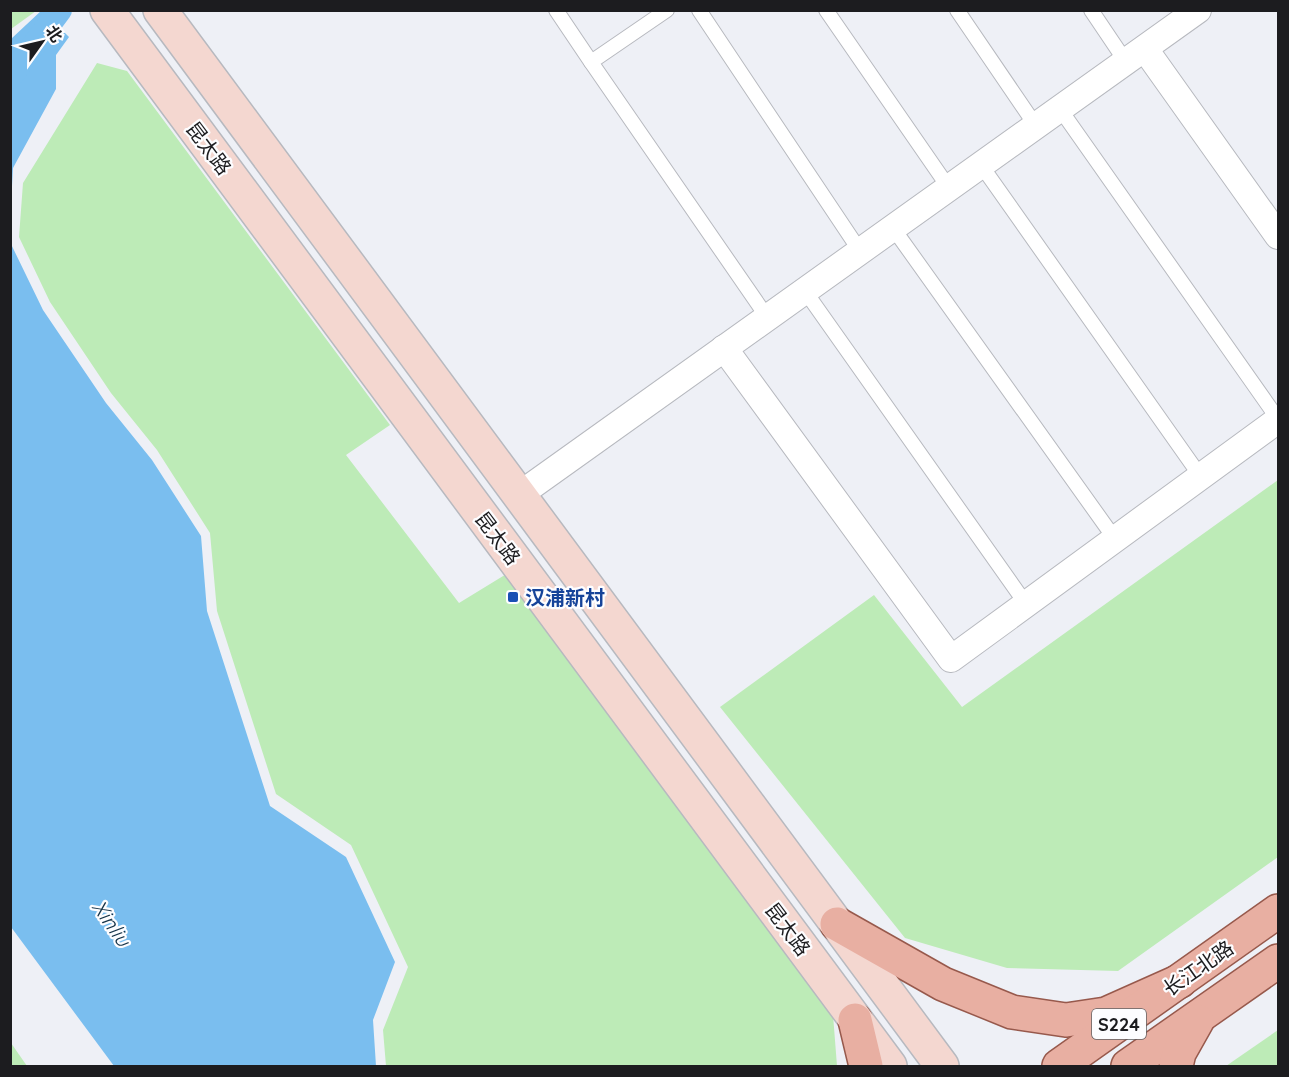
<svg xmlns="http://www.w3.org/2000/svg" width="1289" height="1077" font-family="Quicksand,'Noto Sans SC',sans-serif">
	<rect width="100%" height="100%" fill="#eef0f6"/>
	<g fill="#bdebb7">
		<path d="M 11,10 L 36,10 L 36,11 L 11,29 Z"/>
		<path d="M 97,63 L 127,71 L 390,425 L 346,455 L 459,603 L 508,573 L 832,1002 L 837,1066 L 386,1066 L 383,1030 L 408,967 L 351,845 L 276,794 L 217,611 L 210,533 L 157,450 L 111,393 L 50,302 L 19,237 L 23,183 Z"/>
		<path d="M 1278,480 L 1278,857 L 1118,971 L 1007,968 L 905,938 L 720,707 L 874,595 L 962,707 Z"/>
		<path d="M 1278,1030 L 1278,1066 L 1226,1066 Z"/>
		<path d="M 11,1043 L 27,1066 L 11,1066 Z"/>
	</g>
	<g fill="#7abeef">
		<path d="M 42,10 L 69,37 L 56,55 L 56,89 L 13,168 L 11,204 L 11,39 Z"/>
		<path d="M 10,242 L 43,310 L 106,403 L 152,460 L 201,536 L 207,611 L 270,806 L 346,857 L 395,962 L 373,1020 L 376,1066 L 114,1066 L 11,927 Z"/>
	</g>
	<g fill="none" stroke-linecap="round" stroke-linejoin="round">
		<path stroke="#7abeef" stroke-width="24" d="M 10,77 L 60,10"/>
		<g stroke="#b7b9bf" stroke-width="16">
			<g id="lane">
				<path d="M 556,10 L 591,62"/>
				<path d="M 667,10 L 591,62 L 767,317"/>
				<path d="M 699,10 L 860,251"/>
				<path d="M 826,10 L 949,188"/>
				<path d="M 957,10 L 1036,126"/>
				<path d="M 1091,10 L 1126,62"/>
				<path d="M 1060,109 L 1278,419"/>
				<path d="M 981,165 L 1201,477"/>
				<path d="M 893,228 L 1115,539"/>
				<path d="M 805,291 L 1026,604"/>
			</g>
		</g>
		<g stroke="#b7b9bf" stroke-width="28">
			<g id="street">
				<path d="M 1145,49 L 1278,236"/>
				<path d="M 724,348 L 951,659 L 1278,420"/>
				<path d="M 519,495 L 1198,10"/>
			</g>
		</g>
		<g stroke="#b7b9bf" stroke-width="36">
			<g id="secondary">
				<path d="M 107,10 L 890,1066"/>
				<path d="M 160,10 L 942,1066"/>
			</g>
		</g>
		<g stroke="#97594c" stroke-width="36">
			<g id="primary">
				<path d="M 837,924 L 943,984 L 1012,1012 L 1066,1020 L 1106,1014 L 1180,981"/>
				<path d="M 855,1020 L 866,1066"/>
				<path d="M 1059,1066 L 1278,911"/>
				<path d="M 1128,1066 L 1278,961"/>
				<path d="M 1176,1066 L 1179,1053 L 1197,1021"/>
			</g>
		</g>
		<use href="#lane" stroke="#fff" stroke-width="14"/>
		<use href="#street" stroke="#fff" stroke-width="26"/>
		<use href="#secondary" stroke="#f4d7d0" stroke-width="33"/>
		<use href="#primary" stroke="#e8afa2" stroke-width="33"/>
	</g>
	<rect fill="#1a4fb4" stroke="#fdfdff" stroke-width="2" x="507" y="591" width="12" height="12" rx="3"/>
	<g text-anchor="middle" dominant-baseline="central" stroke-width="4.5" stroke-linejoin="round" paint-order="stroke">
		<rect fill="#fdfdff" stroke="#606062" stroke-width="1.5" x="1092" y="1009" width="54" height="30" rx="4.5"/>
		<g font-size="18" font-weight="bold" fill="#1c1c1f">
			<text x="1119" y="1024">S224</text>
		</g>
		<g font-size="20" fill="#1c1c1f" stroke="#fdfdff">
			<text transform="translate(209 148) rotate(53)">昆太路</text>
			<text transform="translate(498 538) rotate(53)">昆太路</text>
			<text transform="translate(788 929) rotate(53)">昆太路</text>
			<text transform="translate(1198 968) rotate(-35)">长江北路</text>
		</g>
		<g font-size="20" font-weight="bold" fill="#164399" stroke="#fdfdff" text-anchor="start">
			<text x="525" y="597">汉浦新村</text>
		</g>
		<g font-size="21" font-style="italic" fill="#143247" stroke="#fdfdff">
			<text transform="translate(112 923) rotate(55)">Xinliu</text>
		</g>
	</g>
	<rect width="1289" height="1077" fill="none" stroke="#1c1c1f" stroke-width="24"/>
	<g transform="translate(42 42) rotate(56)" stroke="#fdfdff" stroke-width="4.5" paint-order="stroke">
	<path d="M0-4.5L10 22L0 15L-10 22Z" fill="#1c1c1f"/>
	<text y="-9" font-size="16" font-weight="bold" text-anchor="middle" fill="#1c1c1f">北</text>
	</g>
</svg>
